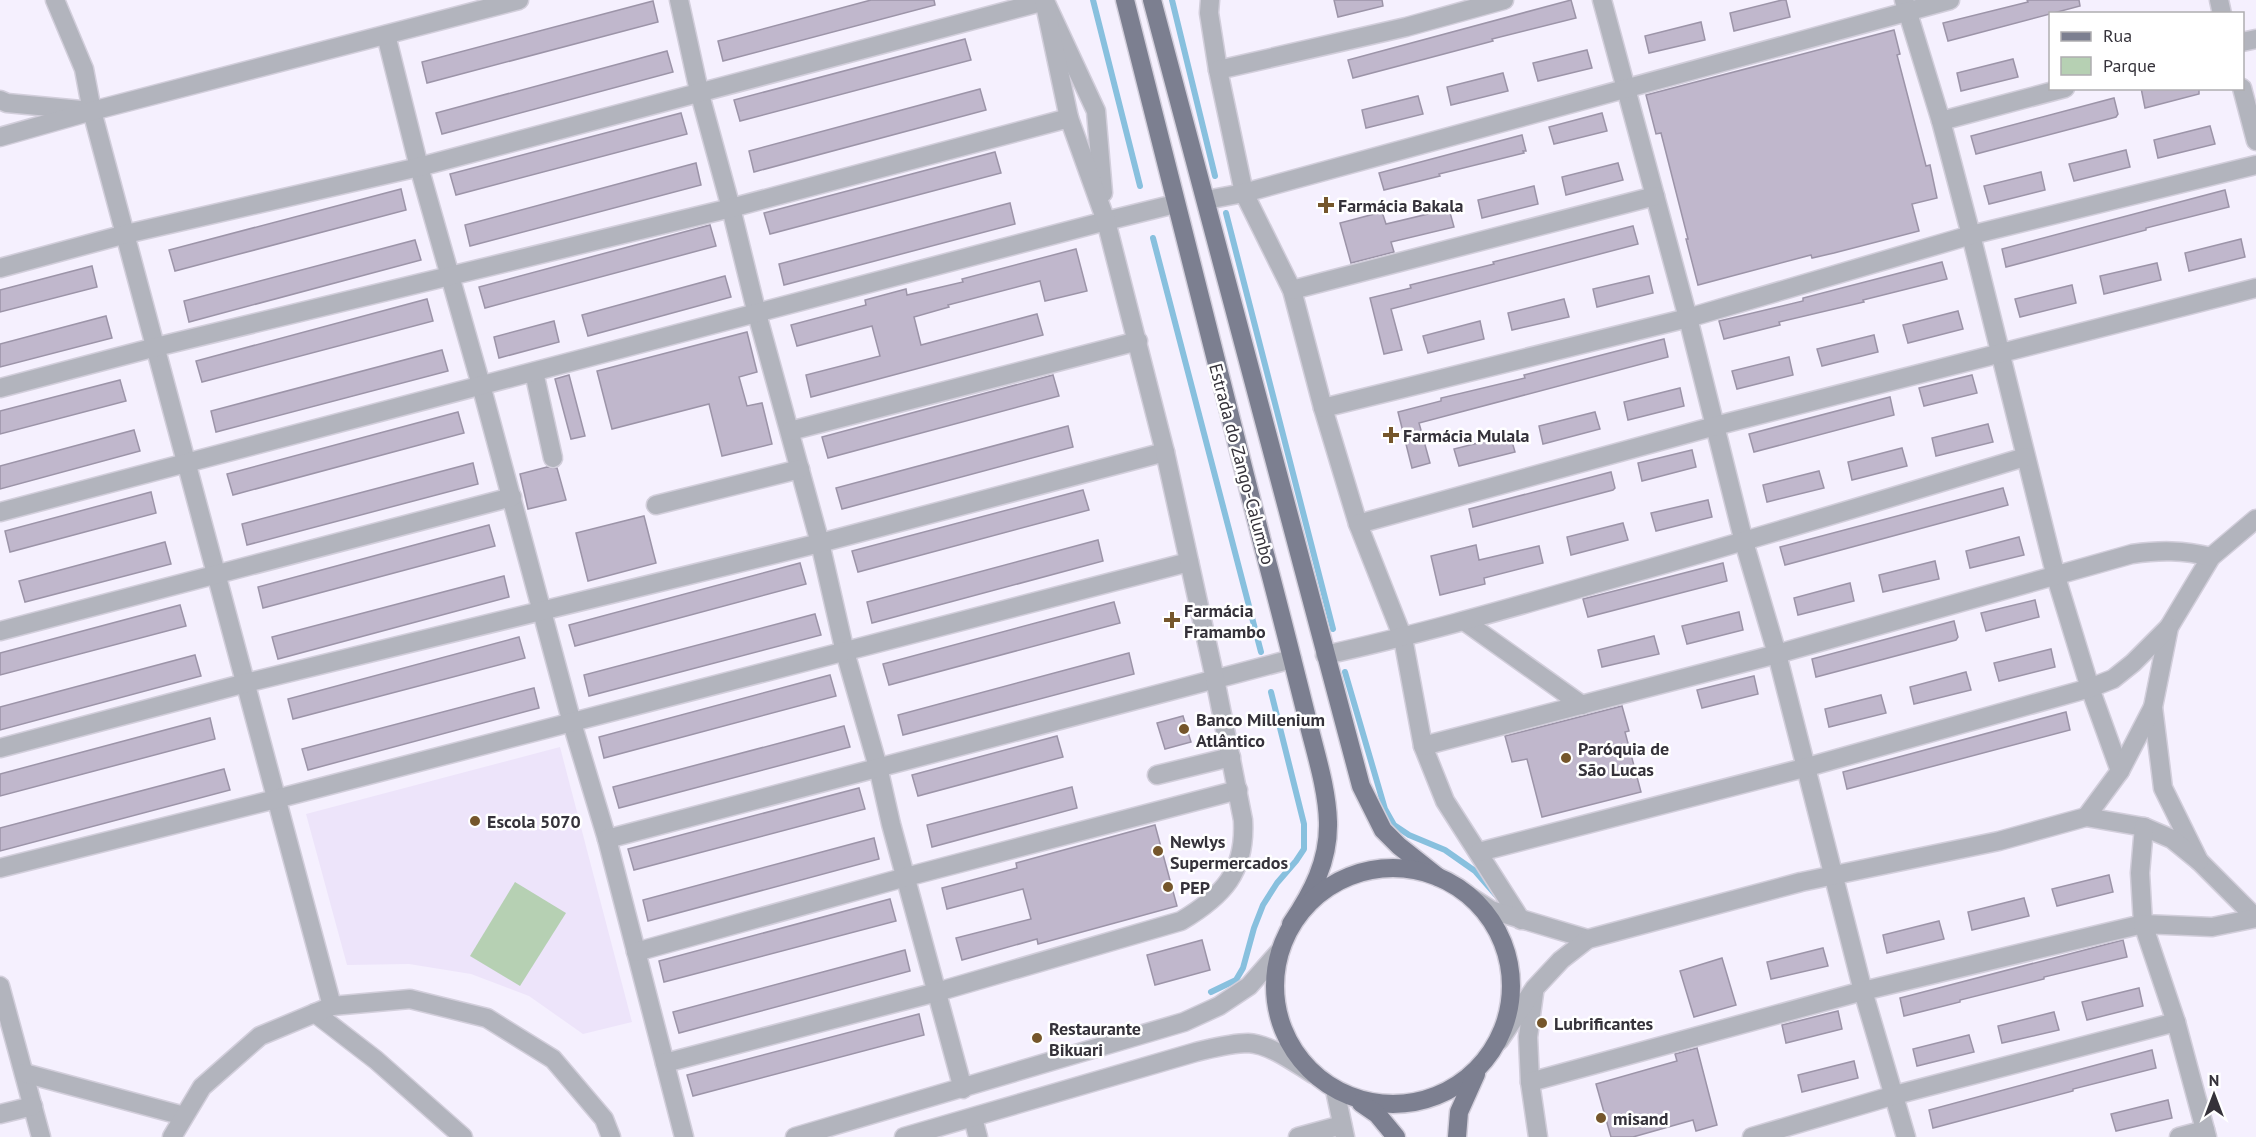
<svg xmlns="http://www.w3.org/2000/svg" width="2256" height="1137" font-family="'PT Sans',sans-serif">
	<rect width="100%" height="100%" fill="#f5f0fe"/>
	<path fill="#ede4fa" d="M 560,747 L 632,1022 L 583,1034 L 529,996 L 471,974 L 409,964 L 347,965 L 306,814 Z"/>
	<path fill="#b6d0b3" d="M 515,882 L 566,913 L 520,986 L 470,956 Z"/>
	<g fill="none" stroke-linecap="round" stroke-linejoin="round">
		<g stroke="#88c0de" stroke-width="6">
			<path d="M 1093,0 L 1140,186"/>
			<path d="M 1172,0 L 1215,176"/>
			<path d="M 1226,213 L 1333,629"/>
			<path d="M 1153,238 L 1261,652"/>
			<path d="M 1345,672 L 1385,809 L 1394,825 L 1409,835 L 1445,850 L 1475,871 L 1496,895"/>
			<path d="M 1211,992 L 1236,980 L 1243,968 L 1254,928 L 1263,905 L 1277,883 L 1296,861 L 1304,849 L 1304,824 L 1271,692"/>
		</g>
	</g>
	<g fill="#c0b7cc" stroke="#9c94a8" stroke-width="1.5">
		<path d="M 871,0 L 934,0 L 935,5 L 723,61 L 718,41 Z"/>
		<path d="M 1334,0 L 1382,0 L 1383,6 L 1338,17 Z"/>
		<path d="M 1571,0 L 1576,18 L 1492,39 L 1493,41 L 1353,78 L 1348,60 Z"/>
		<path d="M 1782,0 L 1786,0 L 1790,17 L 1734,31 L 1730,13 Z"/>
		<path d="M 2027,0 L 2079,0 L 2080,6 L 1948,41 L 1943,23 L 2028,2 Z"/>
		<path d="M 653,1 L 658,22 L 427,83 L 422,62 Z"/>
		<path d="M 1701,22 L 1705,40 L 1649,53 L 1645,36 Z"/>
		<path d="M 1894,30 L 1900,54 L 1897,55 L 1926,166 L 1930,165 L 1937,198 L 1912,204 L 1919,231 L 1834,253 L 1812,258 L 1811,255 L 1698,285 L 1686,239 L 1688,239 L 1661,133 L 1656,134 L 1646,95 Z"/>
		<path d="M 965,39 L 971,60 L 740,121 L 734,100 Z"/>
		<path d="M 1587,50 L 1592,68 L 1538,81 L 1533,63 Z"/>
		<path d="M 667,51 L 673,72 L 442,134 L 436,113 Z"/>
		<path d="M 2013,59 L 2018,77 L 1961,91 L 1957,73 Z"/>
		<path d="M 1503,73 L 1508,91 L 1451,105 L 1447,87 Z"/>
		<path d="M 2141,88 L 2199,88 L 2199,94 L 2145,108 Z"/>
		<path d="M 980,89 L 986,110 L 754,172 L 749,151 Z"/>
		<path d="M 1418,96 L 1423,114 L 1366,128 L 1362,110 Z"/>
		<path d="M 2114,98 L 2118,114 L 2116,117 L 1976,154 L 1971,136 Z"/>
		<path d="M 681,113 L 687,134 L 456,195 L 450,174 Z"/>
		<path d="M 1602,113 L 1607,131 L 1554,144 L 1549,127 Z"/>
		<path d="M 2210,126 L 2215,144 L 2158,158 L 2154,140 Z"/>
		<path d="M 1522,135 L 1526,151 L 1523,151 L 1524,153 L 1439,174 L 1440,176 L 1384,190 L 1379,173 Z"/>
		<path d="M 2126,150 L 2130,167 L 2074,181 L 2069,164 Z"/>
		<path d="M 995,152 L 1001,173 L 770,234 L 764,213 Z"/>
		<path d="M 696,163 L 701,185 L 470,246 L 465,225 Z"/>
		<path d="M 1618,163 L 1623,180 L 1566,195 L 1562,177 Z"/>
		<path d="M 2041,172 L 2045,190 L 1989,204 L 1984,186 Z"/>
		<path d="M 1534,186 L 1538,204 L 1482,218 L 1478,200 Z"/>
		<path d="M 401,189 L 406,210 L 175,271 L 169,250 Z"/>
		<path d="M 2225,190 L 2229,207 L 2146,228 L 2146,230 L 2006,267 L 2002,249 Z"/>
		<path d="M 1010,203 L 1015,224 L 784,285 L 779,264 Z"/>
		<path d="M 1449,209 L 1454,227 L 1391,242 L 1394,252 L 1351,263 L 1340,223 L 1382,212 L 1386,224 Z"/>
		<path d="M 710,225 L 716,246 L 485,308 L 479,287 Z"/>
		<path d="M 1633,226 L 1638,244 L 1391,309 L 1402,350 L 1384,354 L 1370,298 L 1411,288 L 1410,285 L 1494,264 L 1493,262 Z"/>
		<path d="M 2241,239 L 2245,257 L 2189,271 L 2185,253 Z"/>
		<path d="M 415,240 L 421,260 L 189,322 L 184,301 Z"/>
		<path d="M 1076,249 L 1087,291 L 1045,301 L 1040,281 L 948,305 L 949,307 L 914,317 L 921,345 L 1037,314 L 1043,335 L 811,397 L 806,375 L 880,356 L 872,326 L 797,346 L 791,325 L 866,305 L 865,300 L 906,289 L 907,295 L 963,282 L 962,279 Z"/>
		<path d="M 1942,262 L 1947,279 L 1863,300 L 1864,302 L 1779,322 L 1780,325 L 1724,339 L 1719,321 L 1803,301 L 1803,298 Z"/>
		<path d="M 2157,263 L 2161,280 L 2104,294 L 2100,276 Z"/>
		<path d="M 92,266 L 97,287 L 0,312 L 0,290 Z"/>
		<path d="M 725,276 L 731,297 L 588,336 L 582,315 Z"/>
		<path d="M 1649,276 L 1653,293 L 1597,307 L 1593,289 Z"/>
		<path d="M 2072,285 L 2076,303 L 2020,317 L 2015,299 Z"/>
		<path d="M 427,299 L 433,321 L 202,382 L 196,361 Z"/>
		<path d="M 1564,299 L 1569,317 L 1512,330 L 1508,313 Z"/>
		<path d="M 1958,311 L 1963,329 L 1908,343 L 1903,325 Z"/>
		<path d="M 106,316 L 112,338 L 0,367 L 0,344 Z"/>
		<path d="M 554,321 L 559,342 L 499,358 L 494,337 Z"/>
		<path d="M 1480,321 L 1484,339 L 1428,353 L 1423,336 Z"/>
		<path d="M 747,332 L 757,372 L 739,377 L 747,406 L 762,403 L 772,444 L 722,456 L 709,404 L 612,429 L 597,371 Z"/>
		<path d="M 1874,335 L 1878,352 L 1822,366 L 1817,349 Z"/>
		<path d="M 1664,339 L 1668,357 L 1419,423 L 1430,463 L 1412,468 L 1398,412 L 1441,401 L 1441,398 L 1525,378 L 1524,375 Z"/>
		<path d="M 442,350 L 448,371 L 216,432 L 211,411 Z"/>
		<path d="M 1789,357 L 1793,375 L 1737,389 L 1732,371 Z"/>
		<path d="M 569,375 L 585,436 L 571,439 L 555,379 Z"/>
		<path d="M 1053,375 L 1059,396 L 828,458 L 822,437 Z"/>
		<path d="M 1972,375 L 1977,393 L 1924,406 L 1919,388 Z"/>
		<path d="M 120,380 L 126,401 L 0,434 L 0,411 Z"/>
		<path d="M 1680,388 L 1684,406 L 1628,420 L 1624,402 Z"/>
		<path d="M 1890,397 L 1894,415 L 1754,452 L 1749,434 Z"/>
		<path d="M 458,412 L 464,433 L 233,495 L 227,474 Z"/>
		<path d="M 1595,412 L 1600,429 L 1543,444 L 1539,426 Z"/>
		<path d="M 1988,424 L 1993,442 L 1936,456 L 1932,438 Z"/>
		<path d="M 1068,426 L 1073,447 L 842,509 L 836,488 Z"/>
		<path d="M 134,430 L 140,451 L 0,489 L 0,466 Z"/>
		<path d="M 1510,435 L 1515,452 L 1459,466 L 1454,449 Z"/>
		<path d="M 1902,448 L 1907,466 L 1852,480 L 1848,462 Z"/>
		<path d="M 1692,450 L 1696,467 L 1642,481 L 1638,463 Z"/>
		<path d="M 473,463 L 478,484 L 247,545 L 242,524 Z"/>
		<path d="M 547,467 L 557,468 L 566,500 L 528,509 L 520,474 Z"/>
		<path d="M 1819,471 L 1824,488 L 1767,502 L 1763,485 Z"/>
		<path d="M 1611,472 L 1615,488 L 1613,490 L 1473,527 L 1469,509 Z"/>
		<path d="M 2003,488 L 2008,505 L 1785,565 L 1780,547 Z"/>
		<path d="M 1083,490 L 1089,510 L 858,572 L 852,551 Z"/>
		<path d="M 151,492 L 156,513 L 10,552 L 5,531 Z"/>
		<path d="M 1708,500 L 1712,517 L 1656,531 L 1651,513 Z"/>
		<path d="M 644,516 L 656,563 L 588,581 L 576,533 Z"/>
		<path d="M 1623,523 L 1628,540 L 1571,555 L 1567,537 Z"/>
		<path d="M 489,525 L 495,546 L 263,608 L 258,587 Z"/>
		<path d="M 2019,537 L 2024,555 L 1970,568 L 1966,551 Z"/>
		<path d="M 1098,540 L 1103,561 L 872,623 L 867,602 Z"/>
		<path d="M 165,542 L 171,564 L 25,602 L 19,581 Z"/>
		<path d="M 1476,545 L 1479,560 L 1539,546 L 1543,563 L 1484,578 L 1485,584 L 1440,595 L 1431,556 Z"/>
		<path d="M 1935,561 L 1939,579 L 1883,592 L 1879,575 Z"/>
		<path d="M 800,563 L 806,584 L 575,646 L 569,625 Z"/>
		<path d="M 1723,563 L 1727,581 L 1588,617 L 1583,599 Z"/>
		<path d="M 504,576 L 509,597 L 278,659 L 272,637 Z"/>
		<path d="M 1850,583 L 1854,601 L 1798,615 L 1794,598 Z"/>
		<path d="M 2035,600 L 2039,617 L 1986,631 L 1981,613 Z"/>
		<path d="M 1114,602 L 1120,623 L 889,685 L 883,664 Z"/>
		<path d="M 180,605 L 186,626 L 0,675 L 0,653 Z"/>
		<path d="M 1739,612 L 1743,630 L 1687,644 L 1682,626 Z"/>
		<path d="M 815,614 L 821,635 L 589,696 L 584,675 Z"/>
		<path d="M 1954,621 L 1958,637 L 1956,640 L 1816,677 L 1812,659 Z"/>
		<path d="M 1654,636 L 1659,654 L 1602,667 L 1598,650 Z"/>
		<path d="M 519,637 L 525,658 L 293,719 L 288,699 Z"/>
		<path d="M 2051,649 L 2055,667 L 1999,681 L 1994,663 Z"/>
		<path d="M 1129,653 L 1134,674 L 903,735 L 898,715 Z"/>
		<path d="M 195,655 L 201,676 L 0,730 L 0,707 Z"/>
		<path d="M 1966,672 L 1971,690 L 1914,704 L 1910,687 Z"/>
		<path d="M 830,675 L 836,696 L 604,758 L 599,737 Z"/>
		<path d="M 1754,676 L 1758,694 L 1702,708 L 1697,690 Z"/>
		<path d="M 534,688 L 539,708 L 308,770 L 302,749 Z"/>
		<path d="M 1881,695 L 1886,713 L 1829,727 L 1825,709 Z"/>
		<path d="M 1622,706 L 1629,731 L 1625,732 L 1641,792 L 1542,817 L 1527,759 L 1512,762 L 1505,736 Z"/>
		<path d="M 2066,712 L 2070,730 L 1847,789 L 1843,772 Z"/>
		<path d="M 1183,716 L 1191,742 L 1165,749 L 1157,723 Z"/>
		<path d="M 210,718 L 215,739 L 0,796 L 0,774 Z"/>
		<path d="M 844,726 L 850,747 L 619,808 L 613,787 Z"/>
		<path d="M 1057,736 L 1063,757 L 918,796 L 912,775 Z"/>
		<path d="M 224,769 L 230,790 L 0,851 L 0,828 Z"/>
		<path d="M 1072,787 L 1077,808 L 932,847 L 927,825 Z"/>
		<path d="M 859,788 L 865,809 L 634,870 L 628,849 Z"/>
		<path d="M 1155,825 L 1177,906 L 1038,944 L 1037,939 L 962,960 L 956,938 L 1031,919 L 1023,889 L 947,909 L 942,888 L 1017,868 L 1016,863 Z"/>
		<path d="M 874,838 L 879,859 L 648,921 L 643,900 Z"/>
		<path d="M 2109,875 L 2113,892 L 2057,906 L 2052,889 Z"/>
		<path d="M 2024,898 L 2029,916 L 1972,930 L 1968,912 Z"/>
		<path d="M 890,899 L 896,921 L 664,982 L 659,961 Z"/>
		<path d="M 1939,921 L 1944,939 L 1887,953 L 1883,935 Z"/>
		<path d="M 1202,940 L 1210,970 L 1155,985 L 1147,955 Z"/>
		<path d="M 2123,940 L 2127,957 L 2044,977 L 2044,979 L 1960,1000 L 1960,1002 L 1904,1016 L 1900,998 Z"/>
		<path d="M 1823,948 L 1828,966 L 1771,979 L 1767,962 Z"/>
		<path d="M 905,950 L 910,971 L 679,1033 L 673,1012 Z"/>
		<path d="M 1722,958 L 1736,1005 L 1694,1017 L 1680,971 Z"/>
		<path d="M 2139,988 L 2143,1006 L 2087,1020 L 2082,1002 Z"/>
		<path d="M 1838,1011 L 1842,1029 L 1786,1043 L 1782,1025 Z"/>
		<path d="M 2054,1012 L 2059,1030 L 2002,1043 L 1998,1026 Z"/>
		<path d="M 919,1014 L 924,1035 L 693,1096 L 687,1075 Z"/>
		<path d="M 1969,1035 L 1974,1052 L 1917,1066 L 1913,1049 Z"/>
		<path d="M 1697,1048 L 1717,1125 L 1696,1131 L 1693,1120 L 1633,1137 L 1611,1137 L 1596,1084 L 1677,1061 L 1675,1054 Z"/>
		<path d="M 2152,1050 L 2156,1068 L 2073,1089 L 2073,1091 L 1933,1128 L 1929,1110 Z"/>
		<path d="M 1854,1061 L 1858,1078 L 1802,1092 L 1798,1075 Z"/>
		<path d="M 2168,1100 L 2172,1118 L 2116,1131 L 2111,1114 Z"/>
	</g>
	<g fill="none" stroke-linecap="round" stroke-linejoin="round">
		<g stroke="#d2cedb" stroke-width="21">
			<g id="minor">
				<path d="M 55,0 L 84,69 L 92,111 L 332,1006"/>
				<path d="M 679,0 L 699,91 L 731,208 L 757,314 L 820,543 L 845,652 L 878,767 L 891,824 L 963,1089"/>
				<path d="M 1210,0 L 1209,13 L 1218,70 L 1244,193 L 1292,290 L 1323,408 L 1358,524 L 1403,638 L 1423,746 L 1445,801 L 1521,920"/>
				<path d="M 1602,0 L 1688,318 L 1744,542 L 1777,654 L 1863,991 L 1906,1137"/>
				<path d="M 1904,0 L 1941,121 L 1971,235 L 2056,577 L 2090,688 L 2120,771"/>
				<path d="M 2219,0 L 2222,14"/>
				<path d="M 386,35 L 419,167 L 481,385 L 572,723 L 607,839 L 684,1137"/>
				<path d="M 2242,42 L 2256,39"/>
				<path d="M 1218,70 L 1406,27 L 1504,0"/>
				<path d="M 2242,88 L 2256,141"/>
				<path d="M 0,100 L 7,103 L 81,110"/>
				<path d="M 1941,121 L 2065,88"/>
				<path d="M 0,137 L 92,111 L 519,0"/>
				<path d="M 1206,200 L 1244,193 L 1950,0"/>
				<path d="M 0,268 L 126,234 L 419,167 L 1045,1 L 1096,111 L 1103,193"/>
				<path d="M 1292,290 L 1655,196"/>
				<path d="M 534,372 L 553,458"/>
				<path d="M 0,388 L 156,347 L 731,208 L 1069,118"/>
				<path d="M 1323,408 L 1688,318 L 1971,235 L 2256,165"/>
				<path d="M 790,431 L 1138,341"/>
				<path d="M 656,505 L 800,469"/>
				<path d="M 0,512 L 1106,221 L 1175,204"/>
				<path d="M 2256,519 L 2211,557 L 2169,627 L 2153,707 L 2163,788 L 2199,861 L 2256,918"/>
				<path d="M 1358,524 L 1715,426 L 2256,288"/>
				<path d="M 1464,621 L 1582,705"/>
				<path d="M 0,631 L 512,497"/>
				<path d="M 1325,655 C 1417,635 1507,609 1598,583 C 1741,543 1883,500 2025,457"/>
				<path d="M 1423,746 L 1777,654 L 2132,554 C 2160,550 2183,550 2211,557"/>
				<path d="M 0,748 L 246,683 L 820,543 L 1165,452"/>
				<path d="M 1157,775 L 1231,757"/>
				<path d="M 2086,817 L 2120,771 L 2153,707"/>
				<path d="M 607,839 L 1292,659"/>
				<path d="M 1479,852 L 1804,768 L 2090,688 L 2113,679 L 2133,663 L 2169,627"/>
				<path d="M 0,868 L 276,799 L 1189,562"/>
				<path d="M 1471,897 L 1491,910 L 1588,939"/>
				<path d="M 636,952 L 906,877 L 1238,790"/>
				<path d="M 0,986 L 41,1137"/>
				<path d="M 1534,993 L 1528,1037 L 1530,1082 L 1538,1137"/>
				<path d="M 315,1013 L 376,1060 L 463,1137"/>
				<path d="M 1499,1041 L 1534,989 L 1561,960 L 1588,939 L 1801,882 L 1999,841 L 2086,817 L 2144,827 L 2172,839 L 2199,861"/>
				<path d="M 665,1063 L 937,992 L 1181,921 C 1223,896 1246,872 1243,820 L 1215,679 L 1165,452 L 1106,221 L 1069,118 L 1044,0"/>
				<path d="M 24,1073 L 184,1116"/>
				<path d="M 1530,1082 L 1863,991 L 2143,924 L 2140,873 L 2144,827"/>
				<path d="M 1335,1090 L 1345,1137"/>
				<path d="M 0,1114 L 33,1106"/>
				<path d="M 973,1118 L 978,1137"/>
				<path d="M 172,1137 L 202,1087 L 260,1036 L 332,1006 L 410,999 L 487,1018 L 553,1059 L 604,1119 L 611,1137"/>
				<path d="M 795,1137 L 1184,1022 L 1219,1006 L 1249,986 L 1278,953"/>
				<path d="M 904,1137 L 1196,1052 C 1213,1048 1231,1043 1248,1043 C 1270,1044 1295,1063 1313,1074"/>
				<path d="M 1298,1137 L 1342,1125"/>
				<path d="M 1752,1137 L 1895,1095 L 2176,1022"/>
				<path d="M 2179,1137 L 2205,1130"/>
				<path d="M 2207,1137 L 2176,1022 L 2143,924 L 2212,927 L 2256,918"/>
			</g>
		</g>
		<g stroke="#d2cedb" stroke-width="21">
			<g id="major">
				<path d="M 1125,0 C 1170,184 1217,367 1264,550 C 1279,606 1293,662 1307,718 C 1315,752 1327,787 1328,822 C 1329,861 1312,893 1291,924"/>
				<path d="M 1152,0 L 1361,786 L 1383,830 L 1399,846 L 1438,877"/>
				<circle cx="1393" cy="986" r="118"/>
				<path d="M 1361,1103 L 1377,1114 L 1396,1137"/>
				<path d="M 1457,1137 L 1459,1112 L 1476,1074"/>
			</g>
		</g>
		<use href="#minor" stroke="#b2b4bd" stroke-width="18"/>
		<use href="#major" stroke="#7c7f90" stroke-width="18"/>
	</g>
	<g fill="#75562b" stroke="#fff" stroke-width="2">
		<path d="M1323 196h6v6h6v6h-6v6h-6v-6h-6v-6h6z"/>
		<path d="M1388 426h6v6h6v6h-6v6h-6v-6h-6v-6h6z"/>
		<path d="M1169 611h6v6h6v6h-6v6h-6v-6h-6v-6h6z"/>
		<circle cx="1184" cy="729" r="6"/>
		<circle cx="1566" cy="758" r="6"/>
		<circle cx="475" cy="821" r="6"/>
		<circle cx="1158" cy="851" r="6"/>
		<circle cx="1168" cy="887" r="6"/>
		<circle cx="1542" cy="1023" r="6"/>
		<circle cx="1037" cy="1038" r="6"/>
		<circle cx="1601" cy="1118" r="6"/>
	</g>
	<g text-anchor="middle" dominant-baseline="central" stroke-width="5" stroke-linejoin="round" paint-order="stroke">
		<g font-size="18" font-weight="bold" fill="#35323a" stroke="#fff" text-anchor="start">
			<text x="1338" y="205">Farmácia Bakala</text>
			<text x="1403" y="435">Farmácia Mulala</text>
			<text x="1184" y="610">Farmácia<tspan x="1184" dy="21">Framambo</tspan></text>
			<text x="1196" y="719">Banco Millenium<tspan x="1196" dy="21">Atlântico</tspan></text>
			<text x="1578" y="748">Paróquia de<tspan x="1578" dy="21">São Lucas</tspan></text>
			<text x="487" y="821">Escola 5070</text>
			<text x="1170" y="841">Newlys<tspan x="1170" dy="21">Supermercados</tspan></text>
			<text x="1180" y="887">PEP</text>
			<text x="1554" y="1023">Lubrificantes</text>
			<text x="1049" y="1028">Restaurante<tspan x="1049" dy="21">Bikuari</tspan></text>
			<text x="1613" y="1118">misand</text>
		</g>
		<g font-size="18" fill="#35323a" stroke="#fff">
			<text transform="translate(1242 464) rotate(75)">Estrada do Zango-Calumbo</text>
		</g>
	</g>
	<rect x="2049" y="12" width="195" height="78" fill="#ffffff" stroke="#aeadb0" stroke-width="1.5"/>
	<rect x="2061" y="32" width="30" height="9" fill="#7c7f90" stroke="#aeadb0" stroke-width="1.5"/>
	<text x="2103" y="42" font-size="18" fill="#35323a">Rua</text>
	<rect x="2061" y="57" width="30" height="18" fill="#b6d0b3" stroke="#aeadb0" stroke-width="1.5"/>
	<text x="2103" y="72" font-size="18" fill="#35323a">Parque</text>
	<g transform="translate(2214 1095)" stroke="#ffffff" stroke-width="4.5" paint-order="stroke">
	<path d="M0-4.5L10 22L0 15L-10 22Z" fill="#35323a"/>
	<text y="-9" font-size="16" font-weight="bold" text-anchor="middle" fill="#35323a">N</text>
	</g>
</svg>
